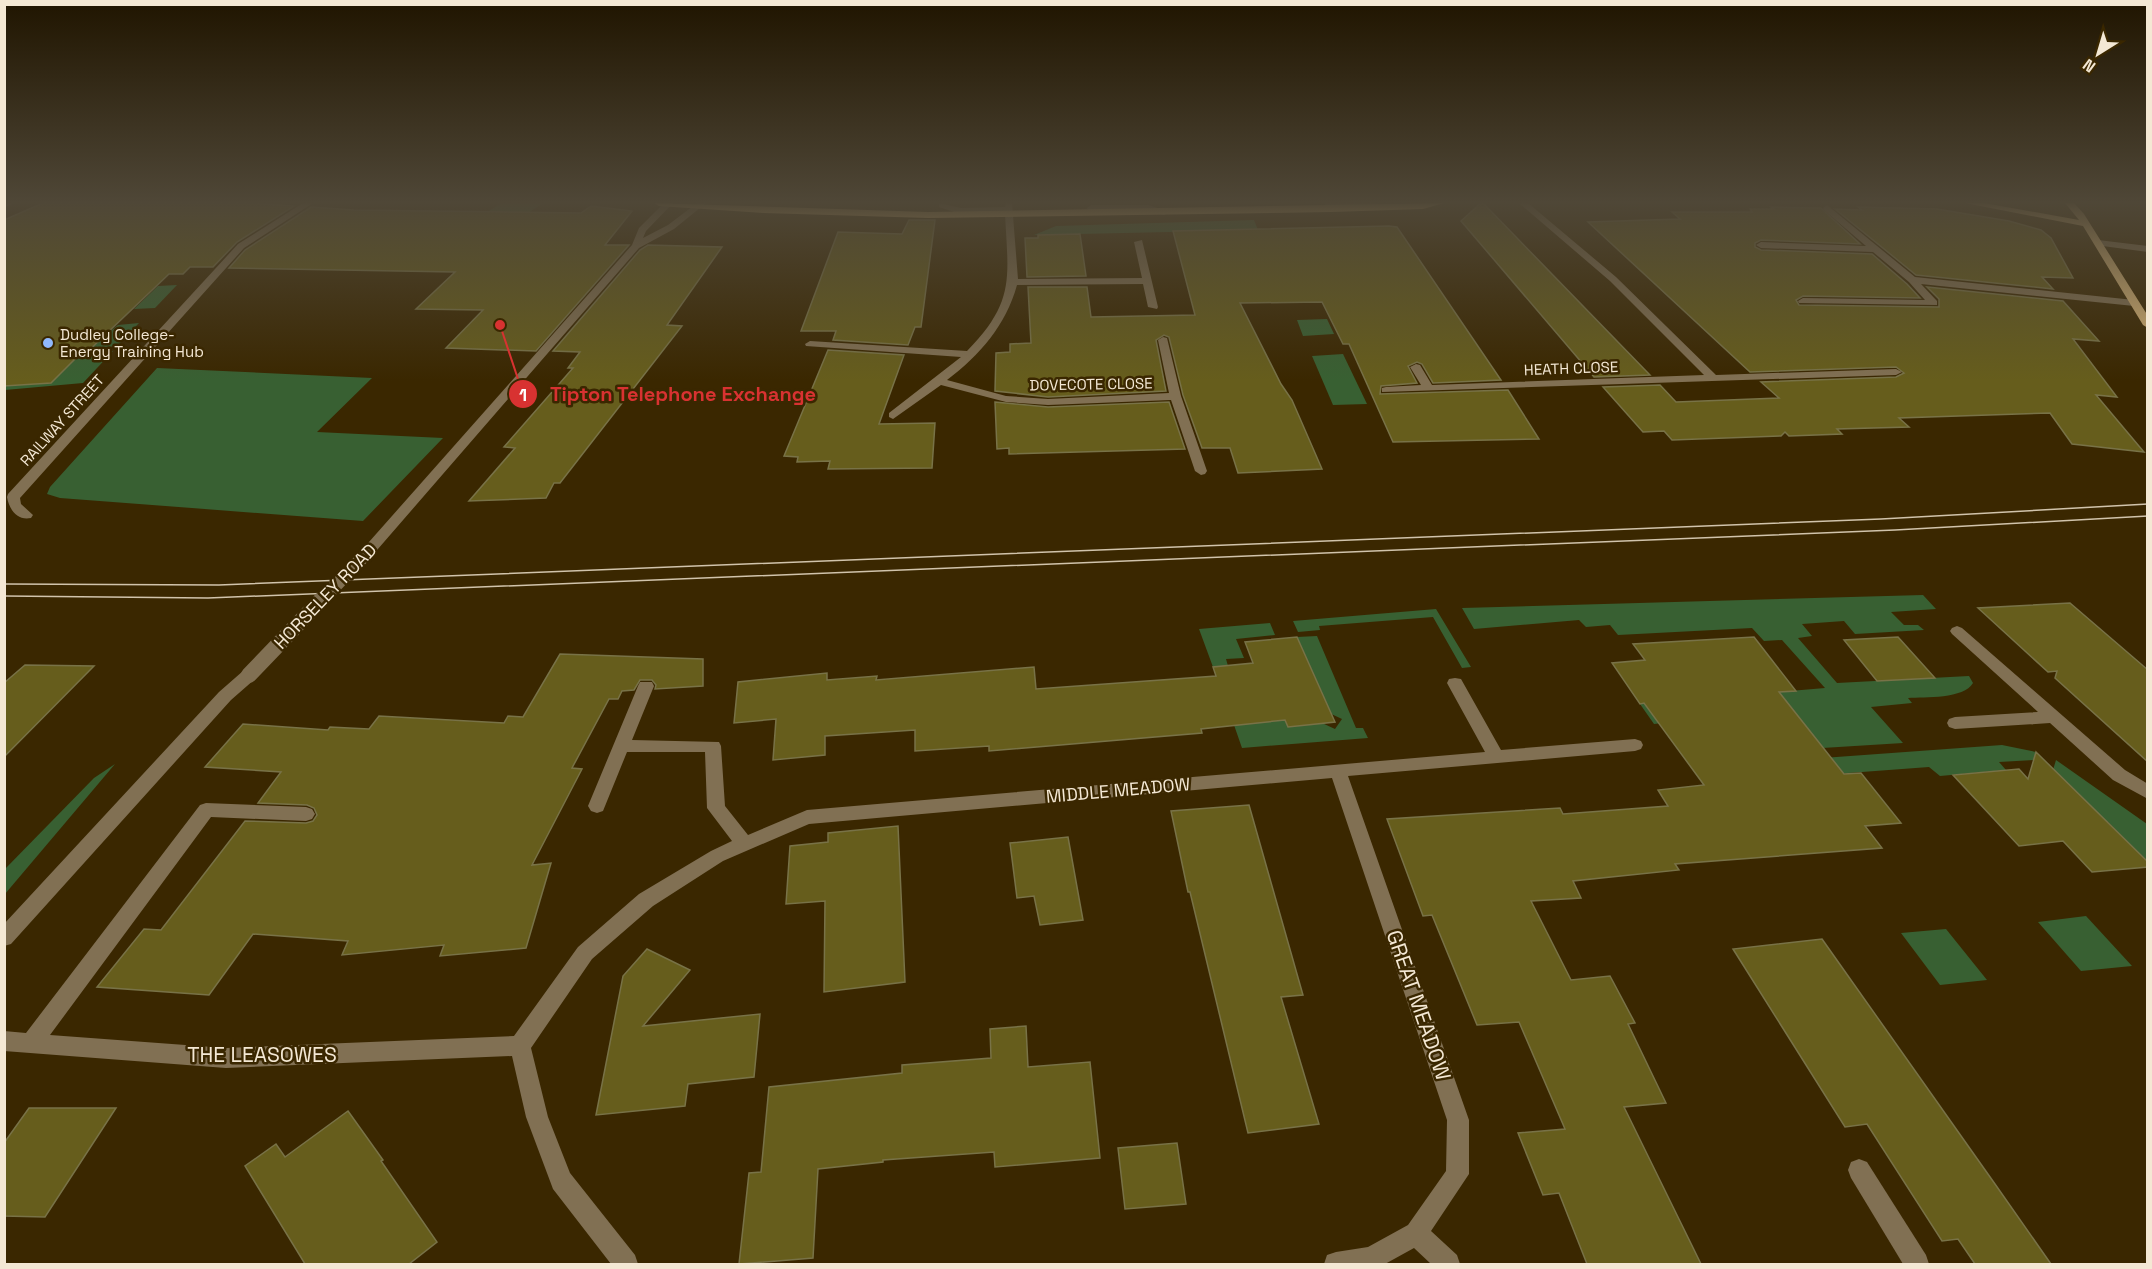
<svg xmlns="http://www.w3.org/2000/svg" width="2152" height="1269" font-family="'Space Grotesk',sans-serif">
	<rect width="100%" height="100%" fill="#3a2700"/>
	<g fill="#386032">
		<path d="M 502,203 L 543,203 L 485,242 L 455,272 L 422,272 L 489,211 Z"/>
		<path d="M 1254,220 L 1258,230 L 1034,235 L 1056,226 Z"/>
		<path d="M 177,285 L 155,308 L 134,309 L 158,286 Z"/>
		<path d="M 1327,319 L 1334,334 L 1303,336 L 1297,320 Z"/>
		<path d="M 139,323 L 117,346 L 92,348 L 100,335 L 107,334 L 118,325 Z"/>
		<path d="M 113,351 L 83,383 L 5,390 L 5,386 L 51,383 L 78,356 Z"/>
		<path d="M 1343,354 L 1367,404 L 1333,405 L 1312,356 Z"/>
		<path d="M 157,368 L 372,378 L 317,432 L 443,438 L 363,521 L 60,498 L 47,494 L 50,487 Z"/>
		<path d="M 1923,595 L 1936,609 L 1891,612 L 1904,625 L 1918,625 L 1924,630 L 1855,634 L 1844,621 L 1802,624 L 1812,636 L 1798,638 L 1837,683 L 1969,676 L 1973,683 C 1964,699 1925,697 1908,698 L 1912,703 L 1871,707 L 1903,743 L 1695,756 L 1671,722 L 1654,724 L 1640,704 L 1825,688 L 1782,640 L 1764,641 L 1752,628 L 1618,635 L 1610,625 L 1586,627 L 1579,620 L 1474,629 L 1462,608 Z"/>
		<path d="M 1436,609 L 1471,667 L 1462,668 L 1433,617 L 1319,626 L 1320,630 L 1298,632 L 1293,621 Z"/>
		<path d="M 1270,623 L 1275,635 L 1236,639 L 1244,658 L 1226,659 L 1228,666 L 1213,667 L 1199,629 Z"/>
		<path d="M 1317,636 L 1356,728 L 1363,728 L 1368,738 L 1242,748 L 1234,725 L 1285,720 L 1288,727 L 1322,723 L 1335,729 L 1342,719 L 1327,712 L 1297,637 Z"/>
		<path d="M 2002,745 L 2036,752 L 2034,760 L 1999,762 L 2006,770 L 1940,776 L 1929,767 L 1808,776 L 1795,760 Z"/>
		<path d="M 2056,760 L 2147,824 L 2147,862 L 2108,822 L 2096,824 L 2053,770 Z"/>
		<path d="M 115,764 L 5,894 L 5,869 L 94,778 Z"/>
		<path d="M 2086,916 L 2132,966 L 2081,971 L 2038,922 Z"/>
		<path d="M 1946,929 L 1987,980 L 1940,985 L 1901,933 Z"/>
	</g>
	<g fill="#665d1c" stroke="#787247" stroke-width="1.5">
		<path d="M 43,203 L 251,203 L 294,206 L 237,242 L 213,267 L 190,267 L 183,274 L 169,274 L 84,355 L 78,356 L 51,383 L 4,386 L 4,220 Z"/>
		<path d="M 1481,203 L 1483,203 L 1650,375 L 1594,377 L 1461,221 Z"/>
		<path d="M 591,206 L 632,211 L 605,245 L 629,245 L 536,351 L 446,348 L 483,310 L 416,309 L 455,272 L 229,268 L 245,250 L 311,207 L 354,210 L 581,213 Z"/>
		<path d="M 1771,207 L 1821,208 L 1860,244 L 1761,240 L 1755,243 L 1755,247 L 1761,250 L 1872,254 L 1907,284 L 1920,298 L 1803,296 L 1796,300 L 1799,305 L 1939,307 L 1939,299 L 1927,287 L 2063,301 L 2099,341 L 2073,339 L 2117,397 L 2096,395 L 2144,452 L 2072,444 L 2050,413 L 1899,418 L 1909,427 L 1837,429 L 1842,434 L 1789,436 L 1785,432 L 1781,436 L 1672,440 L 1664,431 L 1643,432 L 1603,387 L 1660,385 L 1676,402 L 1779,398 L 1761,382 L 1896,377 L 1904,373 L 1896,367 L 1750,372 L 1588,222 L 1680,219 L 1672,212 L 1752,212 L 1750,209 L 1774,209 Z"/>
		<path d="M 1858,207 L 1937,209 L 2009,221 L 2041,230 L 2051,238 L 2073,278 L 2042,277 L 2053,289 L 1916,275 L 1835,209 L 1862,210 Z"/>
		<path d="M 909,220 L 935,220 L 921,327 L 915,327 L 908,345 L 833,340 L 836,331 L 801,331 L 838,232 L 902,234 Z"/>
		<path d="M 1389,226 L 1397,227 L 1501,380 L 1433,383 L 1422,364 L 1417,362 L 1408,366 L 1417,383 L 1381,386 L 1380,394 L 1508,390 L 1539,439 L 1393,442 L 1349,344 L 1343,344 L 1322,302 L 1240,303 L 1281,384 L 1292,400 L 1322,469 L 1238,473 L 1230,448 L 1202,448 L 1183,395 L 1169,337 L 1164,335 L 1156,340 L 1166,391 L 1048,397 L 995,391 L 996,353 L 1010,352 L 1010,344 L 1031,343 L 1028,287 L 1087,287 L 1091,317 L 1195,315 L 1173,231 Z"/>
		<path d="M 1080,234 L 1086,276 L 1027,277 L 1025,238 L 1038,238 L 1038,235 Z"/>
		<path d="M 648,245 L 722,247 L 667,325 L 682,326 L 560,483 L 554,483 L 546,498 L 469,501 L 515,448 L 504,447 L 573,368 L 568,368 L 580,352 L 553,351 L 640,250 Z"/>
		<path d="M 828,350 L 904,355 L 879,424 L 935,423 L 932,468 L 828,469 L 830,461 L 797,462 L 798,457 L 784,456 Z"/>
		<path d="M 995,402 L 1048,407 L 1169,402 L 1185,449 L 1009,454 L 1009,448 L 997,449 Z"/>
		<path d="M 2070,603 L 2148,670 L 2148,762 L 2055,678 L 2057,671 L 2048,672 L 1978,608 Z"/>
		<path d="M 1297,637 L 1335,722 L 1288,727 L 1285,720 L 1201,729 L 1202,733 L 989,751 L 989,746 L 915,751 L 915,730 L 825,736 L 825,755 L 773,760 L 776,719 L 734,723 L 738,682 L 827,673 L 827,680 L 877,676 L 876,680 L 1034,667 L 1036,689 L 1216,676 L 1213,667 L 1253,663 L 1245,642 Z"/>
		<path d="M 1754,637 L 1796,691 L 1779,692 L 1844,774 L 1861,773 L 1901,823 L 1865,826 L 1882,848 L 1675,864 L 1679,870 L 1573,881 L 1581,898 L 1531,901 L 1571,980 L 1610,976 L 1635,1023 L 1628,1024 L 1666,1103 L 1624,1107 L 1701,1264 L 1587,1264 L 1559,1193 L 1543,1195 L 1518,1133 L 1565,1129 L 1519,1022 L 1477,1025 L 1432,915 L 1423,916 L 1387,819 L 1560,808 L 1563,814 L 1668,806 L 1658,790 L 1704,785 L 1644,703 L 1640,704 L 1612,663 L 1645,660 L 1633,644 Z"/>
		<path d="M 1898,637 L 1935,678 L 1877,681 L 1844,640 Z"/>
		<path d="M 560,654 L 703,659 L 703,686 L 655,689 L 656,685 L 652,680 L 640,680 L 634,690 L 622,691 L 618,699 L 609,699 L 572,768 L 582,769 L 532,865 L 551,863 L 526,948 L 440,956 L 444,945 L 342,955 L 348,941 L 253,934 L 209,995 L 97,987 L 144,929 L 161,930 L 245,821 L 306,823 L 313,821 L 317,815 L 314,808 L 307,805 L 258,803 L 281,772 L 205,767 L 243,724 L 328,730 L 330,727 L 369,729 L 379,716 L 504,723 L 508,716 L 523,717 Z"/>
		<path d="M 25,665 L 94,666 L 4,757 L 4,683 Z"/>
		<path d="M 2036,752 L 2148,862 L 2148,867 L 2092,872 L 2063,841 L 2019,846 L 1953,775 L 2019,769 L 2028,779 Z"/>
		<path d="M 1249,805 L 1303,995 L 1281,997 L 1319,1124 L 1248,1133 L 1190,892 L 1188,892 L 1171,811 Z"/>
		<path d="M 898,826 L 905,982 L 824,992 L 825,901 L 786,904 L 790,846 L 828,842 L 828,833 Z"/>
		<path d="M 1068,837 L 1083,920 L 1040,925 L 1034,896 L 1017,898 L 1010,843 Z"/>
		<path d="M 1822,939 L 1995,1184 L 2051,1264 L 1975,1264 L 1958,1239 L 1942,1241 L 1867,1124 L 1845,1127 L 1733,949 Z"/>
		<path d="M 647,949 L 690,970 L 643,1026 L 760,1014 L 754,1077 L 688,1084 L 685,1106 L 596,1115 L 623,976 Z"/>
		<path d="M 1026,1026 L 1028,1067 L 1090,1062 L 1100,1158 L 995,1167 L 994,1152 L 883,1160 L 883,1162 L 818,1169 L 813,1258 L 739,1264 L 749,1173 L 761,1172 L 769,1087 L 902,1073 L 902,1065 L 991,1058 L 990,1029 Z"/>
		<path d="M 29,1108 L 116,1108 L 45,1217 L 4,1216 L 4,1143 Z"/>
		<path d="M 348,1111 L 383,1160 L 381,1161 L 437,1242 L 409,1264 L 305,1264 L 245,1166 L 276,1144 L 285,1157 Z"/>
		<path d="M 1177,1143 L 1186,1204 L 1125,1209 L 1118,1148 Z"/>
	</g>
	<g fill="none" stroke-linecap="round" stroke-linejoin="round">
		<g fill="#817053" fill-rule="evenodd">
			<path d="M 4,203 L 14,203 L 4,208 Z"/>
			<path d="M 303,203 L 313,203 L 244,248 L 20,498 L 21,504 L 33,515 L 31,518 C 17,521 9,509 7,497 L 8,494 L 238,244 Z"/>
			<path d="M 664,203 L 673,203 L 646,231 L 643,238 L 668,225 L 697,203 L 706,203 L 674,229 L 639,248 L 371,557 L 361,557 L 359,554 L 361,551 L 632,245 L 639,228 Z"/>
			<path d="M 939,203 L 961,208 L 1005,207 L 1006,203 L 1012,203 L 1018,279 L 1142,278 L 1134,242 L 1142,240 L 1158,307 L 1157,309 L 1148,307 L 1143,284 L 1017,285 C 1006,325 980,355 947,380 L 1006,396 L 1048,399 L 1169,393 L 1158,340 L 1163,337 L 1167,338 L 1181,396 L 1207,471 L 1205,474 L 1201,475 L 1195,471 L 1171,400 L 1048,405 L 1006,402 L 941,385 L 893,419 L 889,417 L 889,413 L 961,357 L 806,346 L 805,344 L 810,341 L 967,351 C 1016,301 1008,277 1005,213 L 960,214 L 939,207 Z"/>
			<path d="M 1324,203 L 1378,203 L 1374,206 L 1328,207 Z"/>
			<path d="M 1519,203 L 1528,203 L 1616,277 L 1716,375 L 1896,369 L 1902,372 L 1896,375 L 1382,392 L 1382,388 L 1386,387 L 1421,385 L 1410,367 L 1416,364 L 1420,365 L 1432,385 L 1704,375 L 1610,281 Z"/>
			<path d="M 1091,205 L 1149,205 L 1168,212 L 1164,215 L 1149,211 L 1088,210 L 1087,208 Z"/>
			<path d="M 1827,205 L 1915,277 L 2134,300 L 2139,303 L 2134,306 L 1921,284 L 1937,301 L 1937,305 L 1799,303 L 1798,301 L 1803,298 L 1925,300 L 1909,282 L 1873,252 L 1761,248 L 1756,245 L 1761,242 L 1866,246 L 1824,210 L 1823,208 Z"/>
			<path d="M 2098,240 L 2148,246 L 2148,252 L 2095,245 L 2095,241 Z"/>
			<path d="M 1957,626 L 1962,628 L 2125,770 L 2148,784 L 2148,799 L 2113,780 L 2050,723 L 1955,729 L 1949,727 L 1947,723 L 1949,719 L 1955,717 L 2038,712 L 1952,634 L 1950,631 L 1952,628 Z"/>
			<path d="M 249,670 L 255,671 L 257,675 L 255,679 L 231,700 L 11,944 L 4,946 L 4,924 L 219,692 L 243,671 Z"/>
			<path d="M 1455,678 L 1461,679 L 1501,750 L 1635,739 L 1641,741 L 1643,745 L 1641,749 L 1635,751 L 1348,776 L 1469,1120 L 1469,1174 L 1431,1231 L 1457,1255 L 1460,1264 L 1431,1264 L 1414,1248 L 1385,1264 L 1324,1264 L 1327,1255 L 1336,1252 L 1368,1247 L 1408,1225 L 1446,1171 L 1447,1120 L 1332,778 L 809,824 L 723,861 L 653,906 L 592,959 L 531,1048 L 548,1117 L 570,1173 L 635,1255 L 638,1264 L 611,1264 L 553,1189 L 526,1117 L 512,1056 L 226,1068 L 4,1051 L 4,1031 L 26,1033 L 200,805 L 206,803 L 306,807 L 312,809 L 315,814 L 312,819 L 306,821 L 211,817 L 50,1035 L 226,1048 L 514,1036 L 578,947 L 639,894 L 711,851 L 732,841 L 707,808 L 705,752 L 627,752 L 603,811 L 597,813 L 591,811 L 588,806 L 638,686 L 640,682 L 652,682 L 654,686 L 632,740 L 719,742 L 721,746 L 725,806 L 748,835 L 807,810 L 1485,752 L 1447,683 L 1449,679 Z"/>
			<path d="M 1859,1159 L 1867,1162 L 1926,1255 L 1929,1264 L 1903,1264 L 1851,1178 L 1848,1170 L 1851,1162 Z"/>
		</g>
		<path fill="#d9b678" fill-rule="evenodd" d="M 1965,203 L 1984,203 L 2079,220 L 2065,203 L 2074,203 L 2084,214 L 2148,316 L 2148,328 L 2143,325 L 2083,226 Z"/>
		<path fill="#fcd185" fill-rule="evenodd" d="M 654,203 L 928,212 L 1444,203 L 1423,209 L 1331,212 L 928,218 L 764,213 L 659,206 Z"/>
		<g stroke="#d1c4ac" stroke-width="1.5">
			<path d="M 4,584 L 219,585 L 1881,519 L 2148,504"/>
			<path d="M 4,596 L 208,598 L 1895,530 L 2148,516"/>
		</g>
		<path stroke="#817053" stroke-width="13" d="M 321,601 L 366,554"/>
		<path stroke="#817053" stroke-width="16" d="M 249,675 L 322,599"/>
	</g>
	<linearGradient id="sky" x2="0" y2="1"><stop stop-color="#201500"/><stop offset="0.53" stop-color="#4f4737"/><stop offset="1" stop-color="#4f4737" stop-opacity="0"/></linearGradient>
	<rect width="2152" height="381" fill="url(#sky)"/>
	<circle fill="#90b8fd" stroke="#3a2700" stroke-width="2" cx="48" cy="343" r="6"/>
	<g text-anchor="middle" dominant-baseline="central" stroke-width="5" stroke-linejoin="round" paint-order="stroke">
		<g font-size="15" fill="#f4e8d4" stroke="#3a2700" text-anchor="start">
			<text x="60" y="334">Dudley College-<tspan x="60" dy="17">Energy Training Hub</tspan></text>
		</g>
		<g font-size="15" fill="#f4e8d4" stroke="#3a2700">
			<text transform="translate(1571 368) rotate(-2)">HEATH CLOSE</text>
			<text transform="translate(1091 384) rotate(-1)">DOVECOTE CLOSE</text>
			<text transform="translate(62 420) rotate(-48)">RAILWAY STREET</text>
		</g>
		<g font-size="18" fill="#f4e8d4" stroke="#3a2700">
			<text transform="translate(325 596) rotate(-46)">HORSELEY ROAD</text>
			<text transform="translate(1118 790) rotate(-5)">MIDDLE MEADOW</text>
		</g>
		<g font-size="21" fill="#f4e8d4" stroke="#3a2700">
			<text transform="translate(1419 1005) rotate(71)">GREAT MEADOW</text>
			<text x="262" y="1054">THE LEASOWES</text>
		</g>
	</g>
	<path fill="none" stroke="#d83231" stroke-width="2" d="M500 325L523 394"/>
	<g fill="#d83231" stroke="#3a2700" stroke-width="2">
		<circle cx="500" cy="325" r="6"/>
		<circle cx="523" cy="394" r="15"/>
	</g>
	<g font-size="18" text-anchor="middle" font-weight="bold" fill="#fff">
		<text x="523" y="401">1</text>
	</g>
	<g font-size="20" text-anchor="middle" font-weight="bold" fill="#d83231" stroke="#3a2700" stroke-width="5" stroke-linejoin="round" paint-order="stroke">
		<text x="683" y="401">Tipton Telephone Exchange</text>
	</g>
	<rect width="2152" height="1269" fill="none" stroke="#f4e8d4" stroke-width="12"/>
	<g transform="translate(2098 54) rotate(217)" stroke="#3a2700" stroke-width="4.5" paint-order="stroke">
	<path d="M0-4.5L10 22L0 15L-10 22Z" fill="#f4e8d4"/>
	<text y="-9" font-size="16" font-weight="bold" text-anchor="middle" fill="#f4e8d4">N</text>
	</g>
</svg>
